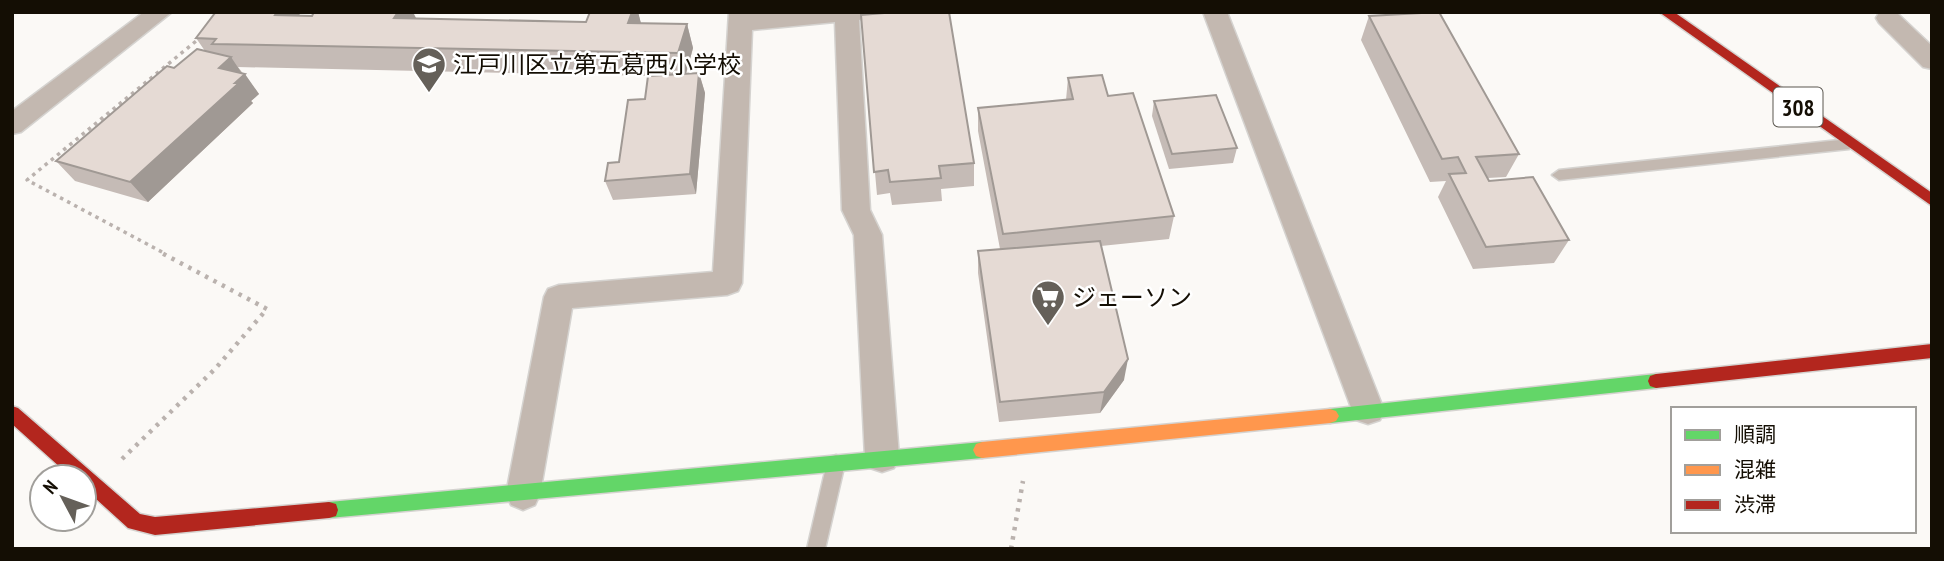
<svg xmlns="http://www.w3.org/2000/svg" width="1944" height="561" font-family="'PT Sans Narrow','Noto Sans JP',sans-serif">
	<rect width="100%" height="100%" fill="#fbf9f6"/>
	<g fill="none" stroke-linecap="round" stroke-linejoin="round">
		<g stroke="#d5d3d0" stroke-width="3">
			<g id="lane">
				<path d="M 1849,139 L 1856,144 L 1849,149 L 1559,180 L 1552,175 L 1559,170 Z"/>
				<path d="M 836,455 L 842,457 L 845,463 L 825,549 L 807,549 L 827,463 L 830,457 Z"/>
			</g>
		</g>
		<g stroke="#d5d3d0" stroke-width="3">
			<g id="street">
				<path d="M 144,12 L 172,12 L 21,132 L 12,134 L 12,111 Z"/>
				<path d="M 729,12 L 875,12 L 871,17 L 859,20 L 870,210 L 882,235 L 899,457 L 894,468 L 882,472 L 870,468 L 865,457 L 854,235 L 842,210 L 835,22 L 752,30 L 742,283 L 738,291 L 727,295 L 572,308 L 540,494 L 535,505 L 523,510 L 511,505 L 506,494 L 544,297 L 548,289 L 559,285 L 713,272 Z"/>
				<path d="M 1203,12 L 1227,12 L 1384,410 L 1380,420 L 1368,424 L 1356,420 L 1352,410 Z"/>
				<path d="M 1879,13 L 1897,13 L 1932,46 L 1932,69 L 1923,67 L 1879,23 L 1876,18 Z"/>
			</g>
		</g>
		<g stroke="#d5d3d0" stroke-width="3">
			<g id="fast">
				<path d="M 1656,374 L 1662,376 L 1664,381 L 1662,386 L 1656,388 L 1330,423 L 1324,421 L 1321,416 L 1324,411 L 1330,409 Z"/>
				<path d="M 982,442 L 988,444 L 991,450 L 988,456 L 982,458 L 329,518 L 322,516 L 320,510 L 322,504 L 329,502 Z"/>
			</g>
		</g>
		<g stroke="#d5d3d0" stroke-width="3">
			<path id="slow" d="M 1330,409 L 1336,411 L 1339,416 L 1336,421 L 1330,423 L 982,458 L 976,456 L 973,450 L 976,444 L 982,442 Z"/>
		</g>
		<g stroke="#d5d3d0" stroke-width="3">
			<g id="jam">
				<path d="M 1659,12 L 1674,12 L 1932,193 L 1932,206 Z"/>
				<path d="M 1932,344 L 1932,358 L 1656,388 L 1650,386 L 1648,381 L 1650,376 L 1656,374 Z"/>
				<path d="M 12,406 L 18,408 L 140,514 L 155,517 L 329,502 L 336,504 L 338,510 L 336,516 L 329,518 L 155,535 L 128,528 L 84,488 L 84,477 L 71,477 L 12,424 Z"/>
			</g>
		</g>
		<path stroke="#bab2ae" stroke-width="3.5" stroke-dasharray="3.5 4.5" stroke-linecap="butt" d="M 162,252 L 27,180 L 201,37"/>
		<g stroke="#bab2ae" stroke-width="4.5" stroke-dasharray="3.5 6" stroke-linecap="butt">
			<path d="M 122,459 L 215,369 L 267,309 L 158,251"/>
			<path d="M 1011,549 L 1023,481"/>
		</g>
		<use href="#lane" fill="#c3b8b0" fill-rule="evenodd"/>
		<use href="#street" fill="#c3b8b0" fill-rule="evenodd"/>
		<use href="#fast" fill="#63d668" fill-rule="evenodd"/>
		<use href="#slow" fill="#ff974d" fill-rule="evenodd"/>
		<use href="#jam" fill="#b3261e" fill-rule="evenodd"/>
	</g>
	<g fill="#c5bbb6">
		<path d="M 590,12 L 638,12 L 641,24 L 687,24 L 693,48 L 686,74 L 699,73 L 705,93 L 696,194 L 613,200 L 605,181 L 619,162 L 645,99 L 649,76 L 238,67 L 259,94 L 251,101 L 253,103 L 148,202 L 75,181 L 56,161 L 174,68 L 205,51 L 196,38 L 300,16 L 586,22 Z"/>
		<path d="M 861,15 L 974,163 L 974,186 L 941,189 L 942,201 L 892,205 L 890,193 L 877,195 Z"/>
		<path d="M 1369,16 L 1519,154 L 1506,177 L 1488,178 L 1489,181 L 1569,240 L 1554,263 L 1473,269 L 1438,197 L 1446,181 L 1430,182 L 1361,40 Z"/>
		<path d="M 1068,78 L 1108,96 L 1174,216 L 1169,239 L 1101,246 L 1124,380 L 1100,413 L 999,422 L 978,273 L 978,251 L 1000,249 L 978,131 L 978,108 L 1066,100 Z"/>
		<path d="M 1154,101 L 1237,148 L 1233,163 L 1169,169 L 1152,116 Z"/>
	</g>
	<g fill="#a09994">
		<path d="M 277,12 L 298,12 L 303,20 L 275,15 Z"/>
		<path d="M 398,12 L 413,12 L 418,22 L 394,18 Z"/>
		<path d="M 632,12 L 638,12 L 642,27 L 628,23 Z"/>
		<path d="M 687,24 L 693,48 L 685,77 L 678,53 Z"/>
		<path d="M 231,57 L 243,75 L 245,74 L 259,94 L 251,101 L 253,103 L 148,202 L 130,182 L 219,68 Z"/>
		<path d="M 699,73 L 705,93 L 696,194 L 690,174 Z"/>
		<path d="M 1128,359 L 1124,380 L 1100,413 L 1104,392 Z"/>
	</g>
	<g fill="#e5dad4" stroke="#a09994" stroke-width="2">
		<path d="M 234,12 L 277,12 L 275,15 L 312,16 L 314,12 L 398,12 L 394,18 L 586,22 L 590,12 L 632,12 L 628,23 L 687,24 L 678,53 L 212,44 L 216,39 L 196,38 L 215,13 L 234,13 Z"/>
		<path d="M 896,12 L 949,12 L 974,163 L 939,166 L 941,178 L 890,182 L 888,170 L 874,172 L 861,15 Z"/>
		<path d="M 1439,12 L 1519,154 L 1476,157 L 1489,181 L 1533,177 L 1569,240 L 1486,247 L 1449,174 L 1466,173 L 1458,157 L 1442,159 L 1369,16 Z"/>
		<path d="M 197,49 L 231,57 L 219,68 L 245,74 L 235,83 L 239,83 L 130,182 L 56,161 L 167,66 L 174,68 Z"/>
		<path d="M 699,73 L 690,174 L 605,181 L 608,163 L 619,162 L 628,100 L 645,99 L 648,76 Z"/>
		<path d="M 1102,75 L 1108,96 L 1133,93 L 1174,216 L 1003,234 L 978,108 L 1073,99 L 1068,78 Z"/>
		<path d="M 1216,95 L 1237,148 L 1172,154 L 1154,101 Z"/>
		<path d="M 1100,241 L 1128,359 L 1104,392 L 1000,402 L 978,251 Z"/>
	</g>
	<defs>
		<g id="school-pin" transform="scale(1.75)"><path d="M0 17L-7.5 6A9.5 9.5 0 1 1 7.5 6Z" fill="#656059" stroke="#fff"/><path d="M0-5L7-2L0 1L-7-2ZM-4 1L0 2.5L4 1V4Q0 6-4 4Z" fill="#fff"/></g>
		<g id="supermarket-pin" transform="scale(1.75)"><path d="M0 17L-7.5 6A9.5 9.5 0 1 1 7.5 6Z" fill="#656059" stroke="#fff"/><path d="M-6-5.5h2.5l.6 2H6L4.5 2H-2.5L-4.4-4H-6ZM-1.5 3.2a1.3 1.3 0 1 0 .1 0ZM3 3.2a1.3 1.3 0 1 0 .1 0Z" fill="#fff"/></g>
	</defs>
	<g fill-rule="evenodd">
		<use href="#school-pin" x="429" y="64"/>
		<use href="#supermarket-pin" x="1048" y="297"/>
	</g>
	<g text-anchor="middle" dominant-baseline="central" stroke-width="5" stroke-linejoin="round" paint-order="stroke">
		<rect fill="#fff" stroke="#5a564f" stroke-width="2" x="1773.5" y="87.5" width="49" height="39" rx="5"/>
		<g font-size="23" font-weight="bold" fill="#140e04">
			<text x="1798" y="107">308</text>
		</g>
		<g font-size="24" fill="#140e04" stroke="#fff" text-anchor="start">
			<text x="453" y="64">江戸川区立第五葛西小学校</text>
			<text x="1072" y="297">ジェーソン</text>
		</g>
	</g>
	<rect width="1944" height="561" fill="none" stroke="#140e04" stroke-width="28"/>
	<rect x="1671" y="407" width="245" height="126" fill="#ffffff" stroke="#a19f9b" stroke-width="2"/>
	<rect x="1685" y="430" width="35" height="10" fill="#63d668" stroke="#a19f9b" stroke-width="2"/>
	<text x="1734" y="442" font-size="21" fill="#140e04">順調</text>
	<rect x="1685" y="465" width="35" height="10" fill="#ff974d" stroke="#a19f9b" stroke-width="2"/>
	<text x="1734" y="477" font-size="21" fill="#140e04">混雑</text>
	<rect x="1685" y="500" width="35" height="10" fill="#b3261e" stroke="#a19f9b" stroke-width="2"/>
	<text x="1734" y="512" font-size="21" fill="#140e04">渋滞</text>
	<g transform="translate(63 498) rotate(311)"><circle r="33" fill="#ffffff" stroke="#a19f9b" stroke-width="2"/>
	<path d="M0-5L12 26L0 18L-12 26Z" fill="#656059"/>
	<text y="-10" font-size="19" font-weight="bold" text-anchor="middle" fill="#140e04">N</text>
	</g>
</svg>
